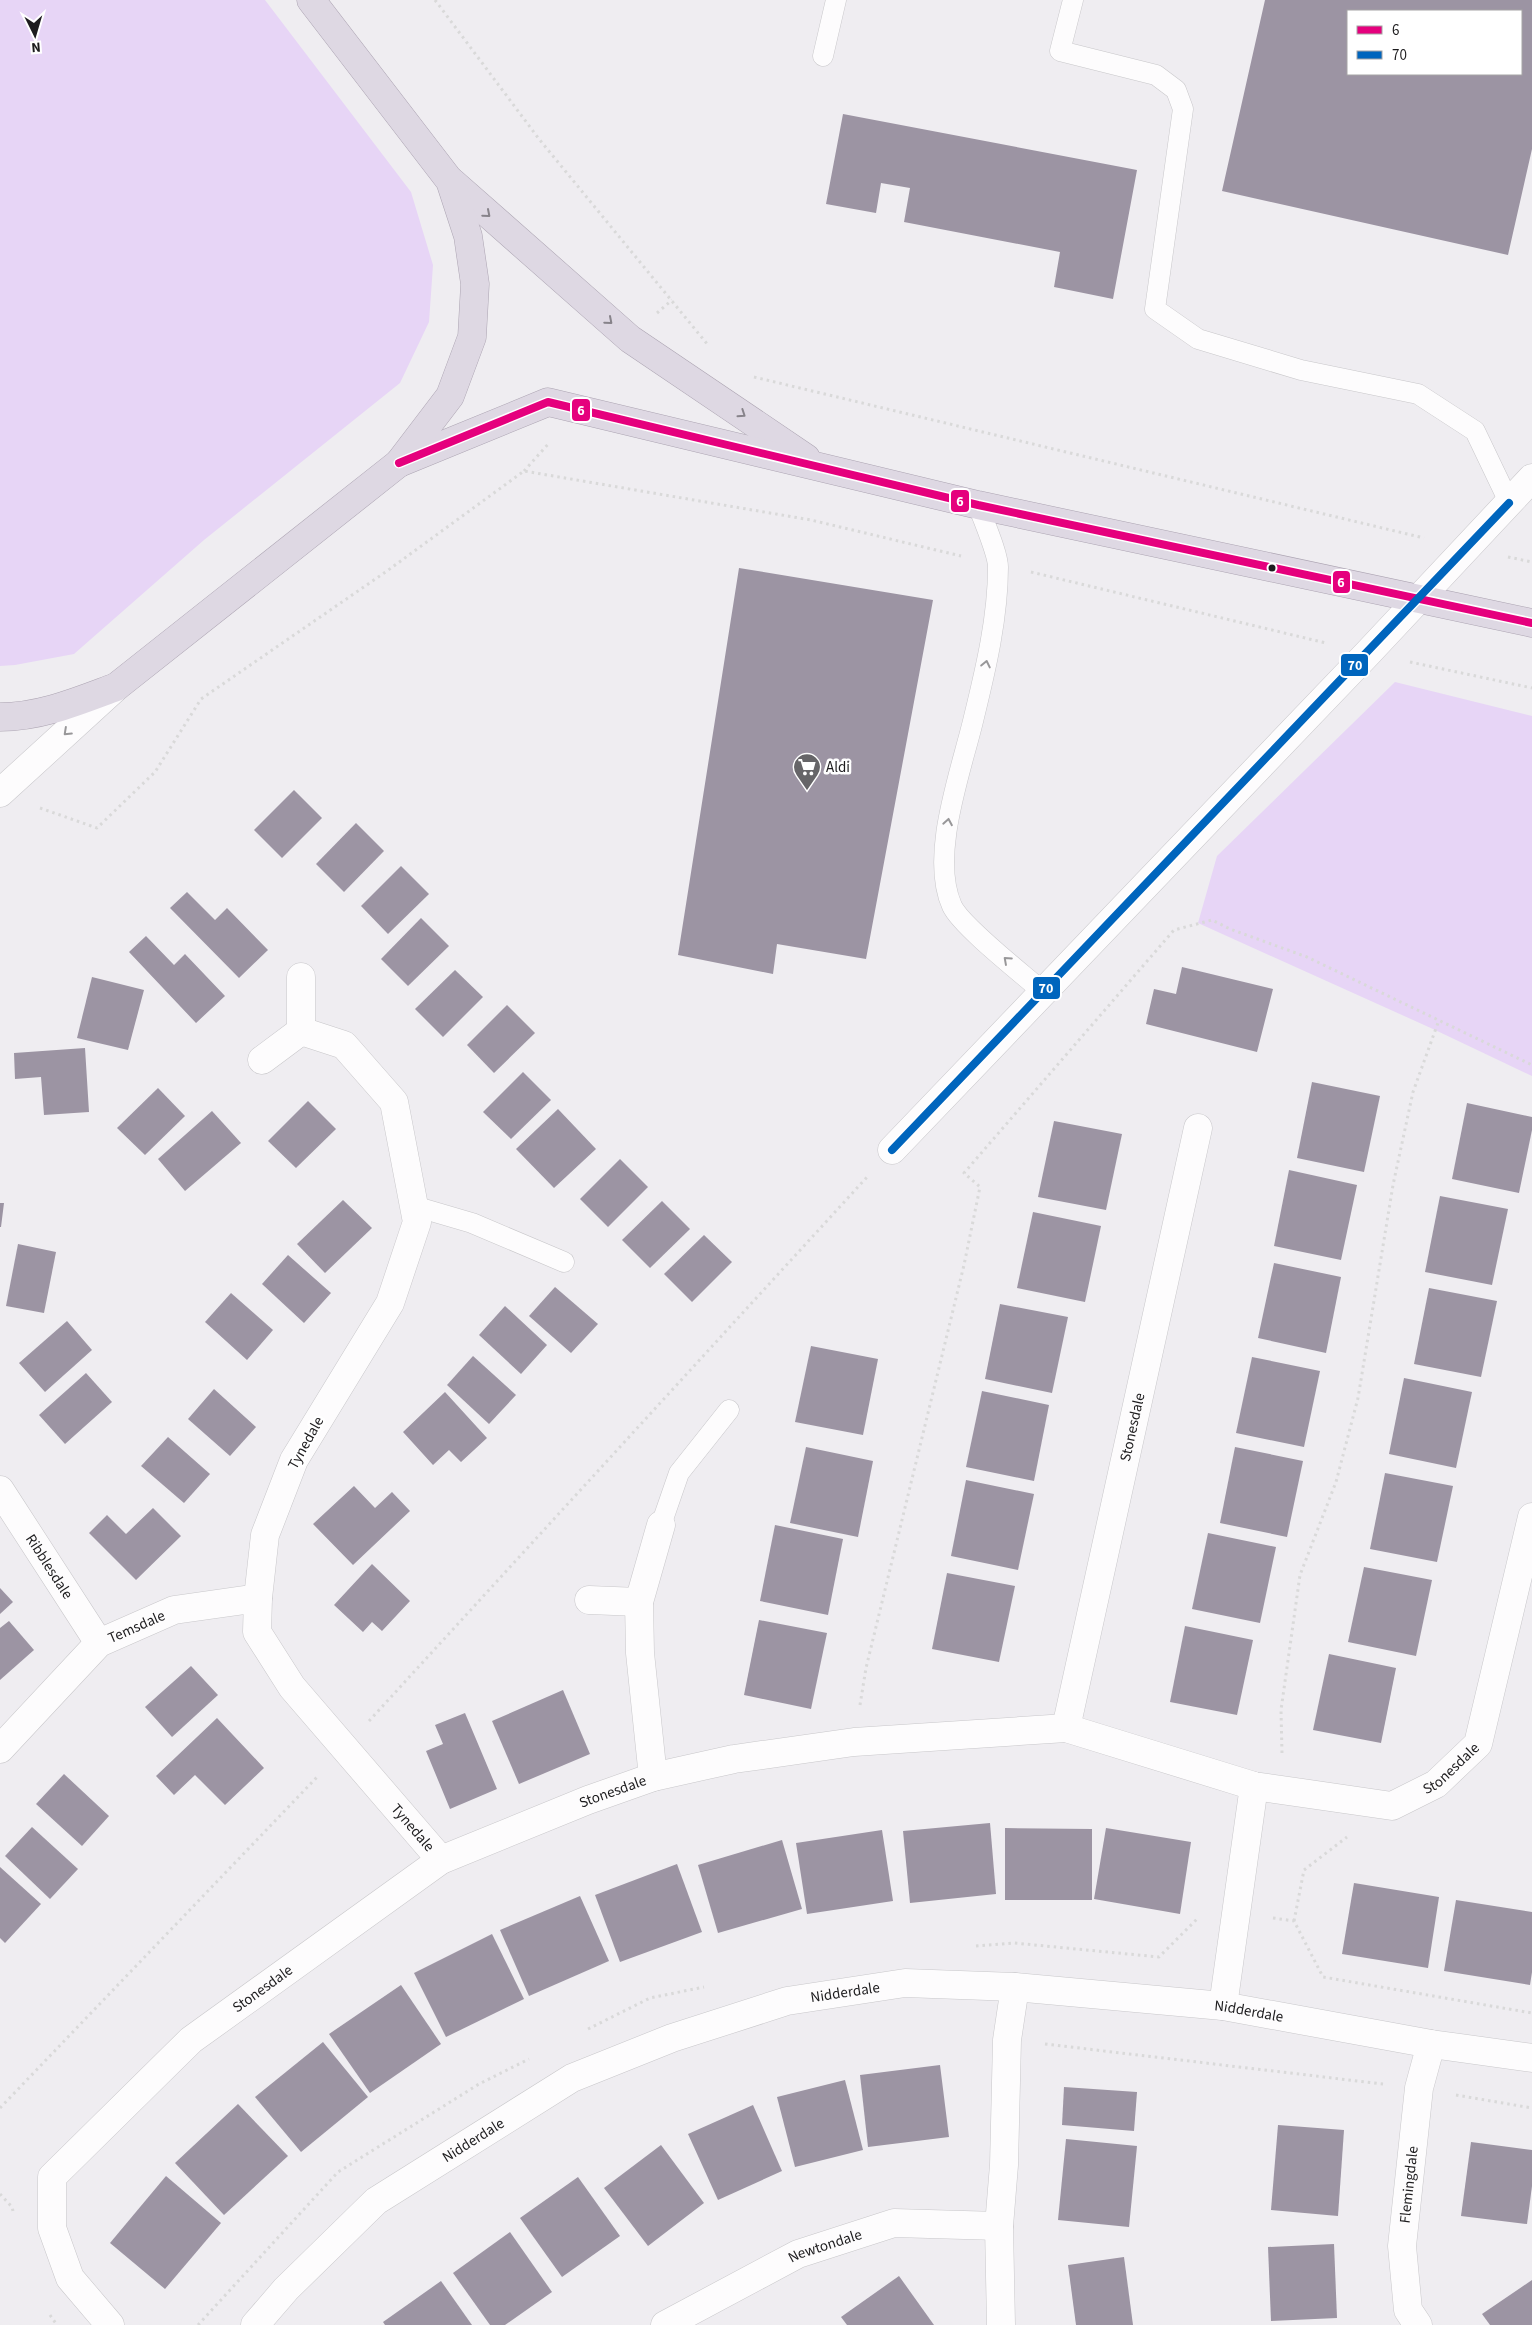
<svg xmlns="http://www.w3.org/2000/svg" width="1532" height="2325" font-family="'Source Sans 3',sans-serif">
	<rect width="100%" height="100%" fill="#efedf1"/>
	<g fill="#e7d5f6">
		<path d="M 0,0 L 265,0 L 411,192 L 433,265 L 429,322 L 400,383 L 204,540 L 74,654 L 15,665 L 0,666 Z"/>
		<path d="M 1395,682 L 1532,716 L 1532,1076 L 1433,1029 L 1198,923 L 1217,856 Z"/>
	</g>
	<g fill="#9c94a3" fill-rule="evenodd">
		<path d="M 1265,0 L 1532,0 L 1532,149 L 1508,255 L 1222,191 ZM 1348,11 L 1521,11 L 1521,74 L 1348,74 Z"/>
		<path d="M 843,114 L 1137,170 L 1113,299 L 1054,287 L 1060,252 L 904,222 L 910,188 L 881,183 L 876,213 L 826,204 Z"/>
		<path d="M 739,568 L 933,600 L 866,959 L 777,944 L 773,974 L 678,955 Z"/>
		<path d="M 294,790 L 322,818 L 282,858 L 254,830 Z"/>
		<path d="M 356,823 L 384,851 L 344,892 L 316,864 Z"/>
		<path d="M 401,866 L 429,894 L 388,934 L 361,906 Z"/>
		<path d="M 187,892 L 215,920 L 227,908 L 268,950 L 239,978 L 170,908 Z"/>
		<path d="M 421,918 L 449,946 L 408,986 L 381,959 Z"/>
		<path d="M 146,936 L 174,965 L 185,954 L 225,996 L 196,1023 L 129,952 Z"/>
		<path d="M 1182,967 L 1273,989 L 1257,1052 L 1146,1024 L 1154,989 L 1176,994 Z"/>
		<path d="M 455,970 L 483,997 L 443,1037 L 415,1009 Z"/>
		<path d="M 92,977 L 144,990 L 128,1050 L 77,1038 Z"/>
		<path d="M 507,1005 L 535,1033 L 494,1073 L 467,1045 Z"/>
		<path d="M 85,1048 L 89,1112 L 44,1115 L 41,1077 L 15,1079 L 14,1053 Z"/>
		<path d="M 523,1072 L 551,1100 L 511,1139 L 483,1112 Z"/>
		<path d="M 1312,1082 L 1380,1096 L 1364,1172 L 1297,1158 Z"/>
		<path d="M 158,1088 L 185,1116 L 145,1155 L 117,1128 Z"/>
		<path d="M 308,1101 L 336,1129 L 296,1168 L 268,1141 Z"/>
		<path d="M 1467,1103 L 1532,1117 L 1532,1130 L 1519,1193 L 1452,1179 Z"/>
		<path d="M 558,1109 L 596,1149 L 554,1188 L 516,1149 Z"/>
		<path d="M 212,1111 L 241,1143 L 185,1191 L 158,1159 Z"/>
		<path d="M 1054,1121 L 1122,1134 L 1106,1210 L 1038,1197 Z"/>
		<path d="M 620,1159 L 648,1187 L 608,1227 L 580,1199 Z"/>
		<path d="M 1289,1170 L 1357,1185 L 1341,1260 L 1274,1246 Z"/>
		<path d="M 1440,1196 L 1508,1209 L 1492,1285 L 1425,1272 Z"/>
		<path d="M 343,1200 L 372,1228 L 325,1273 L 297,1244 Z"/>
		<path d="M 662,1201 L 690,1229 L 650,1268 L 622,1240 Z"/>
		<path d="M 0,1203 L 4,1203 L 1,1227 L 0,1227 Z"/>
		<path d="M 1033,1212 L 1101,1226 L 1085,1302 L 1017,1288 Z"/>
		<path d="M 704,1235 L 732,1262 L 692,1302 L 664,1274 Z"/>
		<path d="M 18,1244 L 56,1252 L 44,1313 L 6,1306 Z"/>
		<path d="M 288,1255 L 331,1293 L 304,1323 L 262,1284 Z"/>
		<path d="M 1274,1263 L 1341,1277 L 1326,1353 L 1258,1338 Z"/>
		<path d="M 555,1287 L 598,1324 L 571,1353 L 529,1316 Z"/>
		<path d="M 1429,1288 L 1497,1301 L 1481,1377 L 1414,1364 Z"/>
		<path d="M 231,1293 L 273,1330 L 247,1360 L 205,1322 Z"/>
		<path d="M 1000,1304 L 1068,1317 L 1052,1393 L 985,1379 Z"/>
		<path d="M 505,1306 L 547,1345 L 521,1374 L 479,1335 Z"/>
		<path d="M 67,1321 L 92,1350 L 45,1392 L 19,1363 Z"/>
		<path d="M 811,1346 L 878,1359 L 863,1435 L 795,1422 Z"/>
		<path d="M 473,1356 L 516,1395 L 489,1424 L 447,1385 Z"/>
		<path d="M 1252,1357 L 1320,1371 L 1304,1447 L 1236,1433 Z"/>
		<path d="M 86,1373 L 112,1402 L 65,1444 L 39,1415 Z"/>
		<path d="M 1404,1378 L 1472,1392 L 1456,1468 L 1389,1454 Z"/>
		<path d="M 214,1389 L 256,1427 L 230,1456 L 188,1419 Z"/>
		<path d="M 982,1391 L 1049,1405 L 1034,1481 L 966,1467 Z"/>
		<path d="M 445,1392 L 487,1438 L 461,1462 L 449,1450 L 433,1465 L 403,1432 Z"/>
		<path d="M 168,1437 L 210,1474 L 184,1503 L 141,1466 Z"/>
		<path d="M 806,1447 L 873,1461 L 858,1537 L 790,1523 Z"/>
		<path d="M 1235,1447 L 1303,1461 L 1287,1537 L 1220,1523 Z"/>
		<path d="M 1385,1473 L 1453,1486 L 1437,1562 L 1370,1549 Z"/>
		<path d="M 966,1480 L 1034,1494 L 1018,1570 L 951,1556 Z"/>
		<path d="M 354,1486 L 375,1508 L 392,1492 L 410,1511 L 353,1565 L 313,1524 Z"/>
		<path d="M 153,1508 L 181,1536 L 136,1580 L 89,1533 L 107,1515 L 126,1534 Z"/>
		<path d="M 775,1525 L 843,1539 L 828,1615 L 760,1601 Z"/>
		<path d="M 1208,1533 L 1276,1547 L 1260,1623 L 1192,1609 Z"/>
		<path d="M 372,1564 L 410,1601 L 382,1631 L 372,1622 L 363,1632 L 334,1605 Z"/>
		<path d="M 1364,1567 L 1432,1580 L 1416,1656 L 1348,1642 Z"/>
		<path d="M 947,1573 L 1015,1586 L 999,1662 L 932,1649 Z"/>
		<path d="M 0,1588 L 13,1602 L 0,1614 Z"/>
		<path d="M 759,1620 L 827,1633 L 811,1709 L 744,1695 Z"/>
		<path d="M 9,1621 L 34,1650 L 0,1680 L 0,1628 Z"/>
		<path d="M 1185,1626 L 1253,1640 L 1237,1715 L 1170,1702 Z"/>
		<path d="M 1329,1654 L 1396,1668 L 1381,1743 L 1313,1730 Z"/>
		<path d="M 191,1666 L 218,1695 L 172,1737 L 145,1707 Z"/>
		<path d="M 563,1690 L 590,1754 L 519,1784 L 492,1721 Z"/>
		<path d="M 465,1713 L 497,1789 L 450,1809 L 426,1751 L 443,1744 L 435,1725 Z"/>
		<path d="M 217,1718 L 264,1768 L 225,1805 L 195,1775 L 174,1795 L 156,1776 Z"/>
		<path d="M 64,1774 L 109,1816 L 82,1846 L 36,1804 Z"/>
		<path d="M 990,1823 L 996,1894 L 910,1903 L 903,1831 Z"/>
		<path d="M 32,1827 L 78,1869 L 50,1899 L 5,1856 Z"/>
		<path d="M 1005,1828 L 1092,1829 L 1092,1900 L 1005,1900 Z"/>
		<path d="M 1106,1828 L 1191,1842 L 1180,1914 L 1094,1899 Z"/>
		<path d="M 882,1830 L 893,1901 L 807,1914 L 796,1843 Z"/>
		<path d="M 782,1840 L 802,1909 L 718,1933 L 698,1865 Z"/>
		<path d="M 677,1864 L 702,1932 L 620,1962 L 595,1895 Z"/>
		<path d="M 0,1867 L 41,1904 L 5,1943 L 0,1938 Z"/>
		<path d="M 1354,1883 L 1439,1897 L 1428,1968 L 1342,1954 Z"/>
		<path d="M 580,1896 L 609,1961 L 529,1996 L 500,1930 Z"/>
		<path d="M 1456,1900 L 1532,1912 L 1532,1972 L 1530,1985 L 1444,1971 Z"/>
		<path d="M 492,1934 L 524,1999 L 446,2037 L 414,1973 Z"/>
		<path d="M 401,1985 L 441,2044 L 370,2093 L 329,2034 Z"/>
		<path d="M 323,2042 L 368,2097 L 301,2152 L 255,2097 Z"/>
		<path d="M 940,2065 L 949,2137 L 868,2147 L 860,2075 Z"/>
		<path d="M 845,2080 L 863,2150 L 795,2167 L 777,2097 Z"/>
		<path d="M 1064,2087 L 1137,2092 L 1134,2131 L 1062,2125 Z"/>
		<path d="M 238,2104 L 288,2156 L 224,2215 L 175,2163 Z"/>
		<path d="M 753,2105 L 782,2171 L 718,2200 L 688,2134 Z"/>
		<path d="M 1278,2125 L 1344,2130 L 1338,2216 L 1271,2210 Z"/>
		<path d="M 1066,2139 L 1137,2146 L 1129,2227 L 1058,2220 Z"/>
		<path d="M 1471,2142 L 1532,2150 L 1532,2186 L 1527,2224 L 1461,2216 Z"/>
		<path d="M 661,2145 L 704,2203 L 648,2246 L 604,2188 Z"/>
		<path d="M 166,2176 L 221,2223 L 165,2289 L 110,2243 Z"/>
		<path d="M 578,2177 L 620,2236 L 562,2277 L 520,2218 Z"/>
		<path d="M 510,2232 L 552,2292 L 505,2325 L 490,2325 L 453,2273 Z"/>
		<path d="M 1334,2244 L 1337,2318 L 1271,2321 L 1268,2247 Z"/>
		<path d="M 1124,2257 L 1133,2325 L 1076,2325 L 1068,2265 Z"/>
		<path d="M 899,2276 L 934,2325 L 847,2325 L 841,2317 Z"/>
		<path d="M 1532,2280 L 1532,2325 L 1490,2325 L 1482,2314 Z"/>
		<path d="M 441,2281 L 472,2325 L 385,2325 L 383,2322 Z"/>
	</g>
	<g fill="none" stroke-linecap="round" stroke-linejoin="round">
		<g stroke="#c8c7ca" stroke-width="21">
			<g id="lane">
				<path d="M 1073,0 L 1060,51 L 1156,75 L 1176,90 L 1183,109 L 1155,309 L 1198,339 L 1301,370 L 1418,394 L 1475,431 L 1509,502"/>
				<path d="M 823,56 L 836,0"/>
				<path d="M 978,505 C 983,520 998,553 998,567 C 998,617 986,668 974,717 C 962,769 929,855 952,906 C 961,926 1024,975 1043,992"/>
				<path d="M 414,1206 L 472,1223 L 564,1262"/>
				<path d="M 661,1525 L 679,1473 L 729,1410"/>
			</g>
		</g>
		<g stroke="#c8c7ca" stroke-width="29">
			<g id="street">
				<path id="s1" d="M 301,1031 L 344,1045 L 394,1102 L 417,1222 L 390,1303 L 294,1460 L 265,1535 L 258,1598 L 257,1632 L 292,1687 L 441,1860"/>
				<path d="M 262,1060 L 301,1031 L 301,977"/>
				<path d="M 892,1150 L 1368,653 L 1532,478"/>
				<path id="s2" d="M 0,1490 L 99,1643"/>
				<path d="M 589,1600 L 639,1602"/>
				<path id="s3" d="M 1066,1728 L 1198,1128"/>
				<path id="s4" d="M 0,1749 L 99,1643 L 174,1610 L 258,1598"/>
				<path d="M 653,1777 L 640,1653 L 639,1602 L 661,1525"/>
				<path d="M 1223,2006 L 1254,1786"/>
				<path id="s5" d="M 110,2325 L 70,2278 L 52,2228 L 52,2177 L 191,2040 L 441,1860 L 588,1800 L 653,1777 L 734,1759 L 854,1742 L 1066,1728 L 1254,1786 L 1392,1806 L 1436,1784 L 1478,1744 L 1532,1517"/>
				<path id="s6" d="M 255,2325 L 286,2289 L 376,2201 L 572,2078 L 672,2038 L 787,2001 L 905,1983 L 1015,1987 L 1223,2006 L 1431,2044 L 1532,2058"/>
				<path id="s7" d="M 665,2325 L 798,2254 L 894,2223 L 999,2226"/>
				<path d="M 1001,2325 L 999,2226 L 1004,2165 L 1007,2040 L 1015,1987"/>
				<path id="s8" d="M 1418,2325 L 1408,2310 L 1402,2246 L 1419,2088 L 1431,2044"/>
			</g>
		</g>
		<g stroke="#c8c7ca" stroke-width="29">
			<path id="secondary" d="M 0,793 L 116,687"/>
		</g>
		<g stroke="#aca4b2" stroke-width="29">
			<g id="highway">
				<path d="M 452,182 L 630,339 L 806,458"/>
				<path d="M 399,463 L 548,402 L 978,505 L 1532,623"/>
				<path d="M 0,717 C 41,717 78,701 116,687 L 399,463 L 450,396 L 472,337 L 475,284 L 468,236 L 450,181 L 311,0"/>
			</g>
		</g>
		<g stroke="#d9d9d9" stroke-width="3" stroke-dasharray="2.5 4" stroke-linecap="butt">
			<path d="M 435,0 L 539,139 L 708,345"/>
			<path d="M 657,313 L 672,300"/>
			<path d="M 754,377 L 1424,538"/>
			<path d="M 524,471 L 550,442"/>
			<path d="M 1508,557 L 1532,562"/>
			<path d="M 1031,572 L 1326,643"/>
			<path d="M 1410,662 L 1532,688"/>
			<path d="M 40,808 L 97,828 L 155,772 L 201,699 L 387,571 L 524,471 L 811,520 L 961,556"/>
			<path d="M 860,1705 L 866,1668 L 964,1265 L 980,1187 L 964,1173 L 1174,930 L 1212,920 L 1230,929 L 1307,957 L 1532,1065"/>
			<path d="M 369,1721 L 868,1176"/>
			<path d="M 1282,1753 L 1281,1710 L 1300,1575 L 1336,1482 L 1358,1398 L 1393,1185 L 1413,1092 L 1439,1020"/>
			<path d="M 1273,1918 L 1294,1921 L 1323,1977 L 1532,2013"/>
			<path d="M 1294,1921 L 1304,1870 L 1347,1837"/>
			<path d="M 976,1946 L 1014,1943 L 1159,1957 L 1198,1918"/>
			<path d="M 588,2029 L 650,1998 L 704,1987"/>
			<path d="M 1045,2044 L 1383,2084"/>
			<path d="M 1456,2095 L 1532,2108"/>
			<path d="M 0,2108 L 319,1775"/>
			<path d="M 0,2194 L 12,2207 L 13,2211"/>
			<path d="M 50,2315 L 57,2325"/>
			<path d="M 198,2325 L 338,2172 L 479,2084 L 529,2059"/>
		</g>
		<use href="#lane" stroke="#fdfcfd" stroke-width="20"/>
		<use href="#street" stroke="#fdfcfd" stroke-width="28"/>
		<use href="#secondary" stroke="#fdfcfd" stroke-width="28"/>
		<use href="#highway" stroke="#ded8e3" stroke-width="28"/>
		<g stroke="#fff" stroke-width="11">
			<path id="bus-1" d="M 399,463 L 548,402 L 978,505 L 1532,623"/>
		</g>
		<g stroke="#fff" stroke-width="11">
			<path id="bus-2" d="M 892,1150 L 1509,503"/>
		</g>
		<use href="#bus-1" stroke="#e5007d" stroke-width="8"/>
		<use href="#bus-2" stroke="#0065bd" stroke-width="8"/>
	</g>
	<defs><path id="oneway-chevron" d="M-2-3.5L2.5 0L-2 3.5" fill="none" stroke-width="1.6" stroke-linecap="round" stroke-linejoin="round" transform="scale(1.25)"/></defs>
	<g stroke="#87838a">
		<use href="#oneway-chevron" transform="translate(487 214) rotate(41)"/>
		<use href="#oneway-chevron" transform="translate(609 321) rotate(41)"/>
		<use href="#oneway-chevron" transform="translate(742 414) rotate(34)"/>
	</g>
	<g stroke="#989799">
		<use href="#oneway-chevron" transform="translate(986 664) rotate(-78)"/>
		<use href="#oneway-chevron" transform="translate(67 732) rotate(137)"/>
		<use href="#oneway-chevron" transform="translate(948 822) rotate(-80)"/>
		<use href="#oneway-chevron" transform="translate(1007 960) rotate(-138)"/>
	</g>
	<defs>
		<g id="supermarket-pin" transform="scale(1.4375)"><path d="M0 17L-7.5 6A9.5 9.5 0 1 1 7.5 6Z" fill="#666568" stroke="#fff"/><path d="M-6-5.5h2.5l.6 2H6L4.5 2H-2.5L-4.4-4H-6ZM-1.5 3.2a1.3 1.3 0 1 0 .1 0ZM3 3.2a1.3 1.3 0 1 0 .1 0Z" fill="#fff"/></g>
	</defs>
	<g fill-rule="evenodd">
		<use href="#supermarket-pin" x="807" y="767"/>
	</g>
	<circle fill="#1d1c1e" stroke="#fff" stroke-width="2" cx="1272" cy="568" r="4.5"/>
	<g text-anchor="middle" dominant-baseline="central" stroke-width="5" stroke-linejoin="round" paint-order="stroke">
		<g font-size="15" fill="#1d1c1e" stroke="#fff" text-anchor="start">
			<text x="826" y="767">Aldi</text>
		</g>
		<g font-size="15" fill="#1d1c1e" stroke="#fff">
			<text stroke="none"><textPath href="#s3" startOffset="308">Stonesdale</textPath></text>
			<text transform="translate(306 1443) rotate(-61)">Tynedale</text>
			<text stroke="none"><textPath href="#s2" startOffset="91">Ribblesdale</textPath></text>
			<text stroke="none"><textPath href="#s4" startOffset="186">Temsdale</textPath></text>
			<text stroke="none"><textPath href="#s5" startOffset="1720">Stonesdale</textPath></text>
			<text stroke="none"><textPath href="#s5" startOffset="854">Stonesdale</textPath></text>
			<text stroke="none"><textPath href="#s1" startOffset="941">Tynedale</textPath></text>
			<text stroke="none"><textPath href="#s5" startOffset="449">Stonesdale</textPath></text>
			<text stroke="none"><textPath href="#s6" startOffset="692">Nidderdale</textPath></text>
			<text stroke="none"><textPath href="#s6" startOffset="1098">Nidderdale</textPath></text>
			<text stroke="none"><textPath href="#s6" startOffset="288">Nidderdale</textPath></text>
			<text stroke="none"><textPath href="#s8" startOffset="144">Flemingdale</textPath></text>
			<text stroke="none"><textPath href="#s7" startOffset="179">Newtondale</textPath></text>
		</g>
	</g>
	<g stroke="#fff" stroke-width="2">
		<rect x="571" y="398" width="20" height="24" rx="5" fill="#e5007d"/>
		<rect x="950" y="489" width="20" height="24" rx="5" fill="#e5007d"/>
		<rect x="1332" y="570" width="19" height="24" rx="5" fill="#e5007d"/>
		<rect x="1340" y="653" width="29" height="24" rx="5" fill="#0065bd"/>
		<rect x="1032" y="976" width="29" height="24" rx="5" fill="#0065bd"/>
	</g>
	<g font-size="14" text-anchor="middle" font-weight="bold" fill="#fff">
		<text x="581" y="415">6</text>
		<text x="960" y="506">6</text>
		<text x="1341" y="587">6</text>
		<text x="1355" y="670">70</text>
		<text x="1046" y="993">70</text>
	</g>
	<rect x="1347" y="10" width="175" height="65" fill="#ffffff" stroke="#a5a4a5"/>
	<rect x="1357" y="26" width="25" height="8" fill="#e5007d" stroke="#a5a4a5"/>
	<text x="1392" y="35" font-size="15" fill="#1d1c1e">6</text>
	<rect x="1357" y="51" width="25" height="8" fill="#0065bd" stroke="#a5a4a5"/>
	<text x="1392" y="60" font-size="15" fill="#1d1c1e">70</text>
	<g transform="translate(35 35) rotate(175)" stroke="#ffffff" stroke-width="4" paint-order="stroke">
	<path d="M0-4L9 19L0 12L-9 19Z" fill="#1d1c1e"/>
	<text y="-8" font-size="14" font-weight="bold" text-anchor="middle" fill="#1d1c1e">N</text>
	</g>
</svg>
